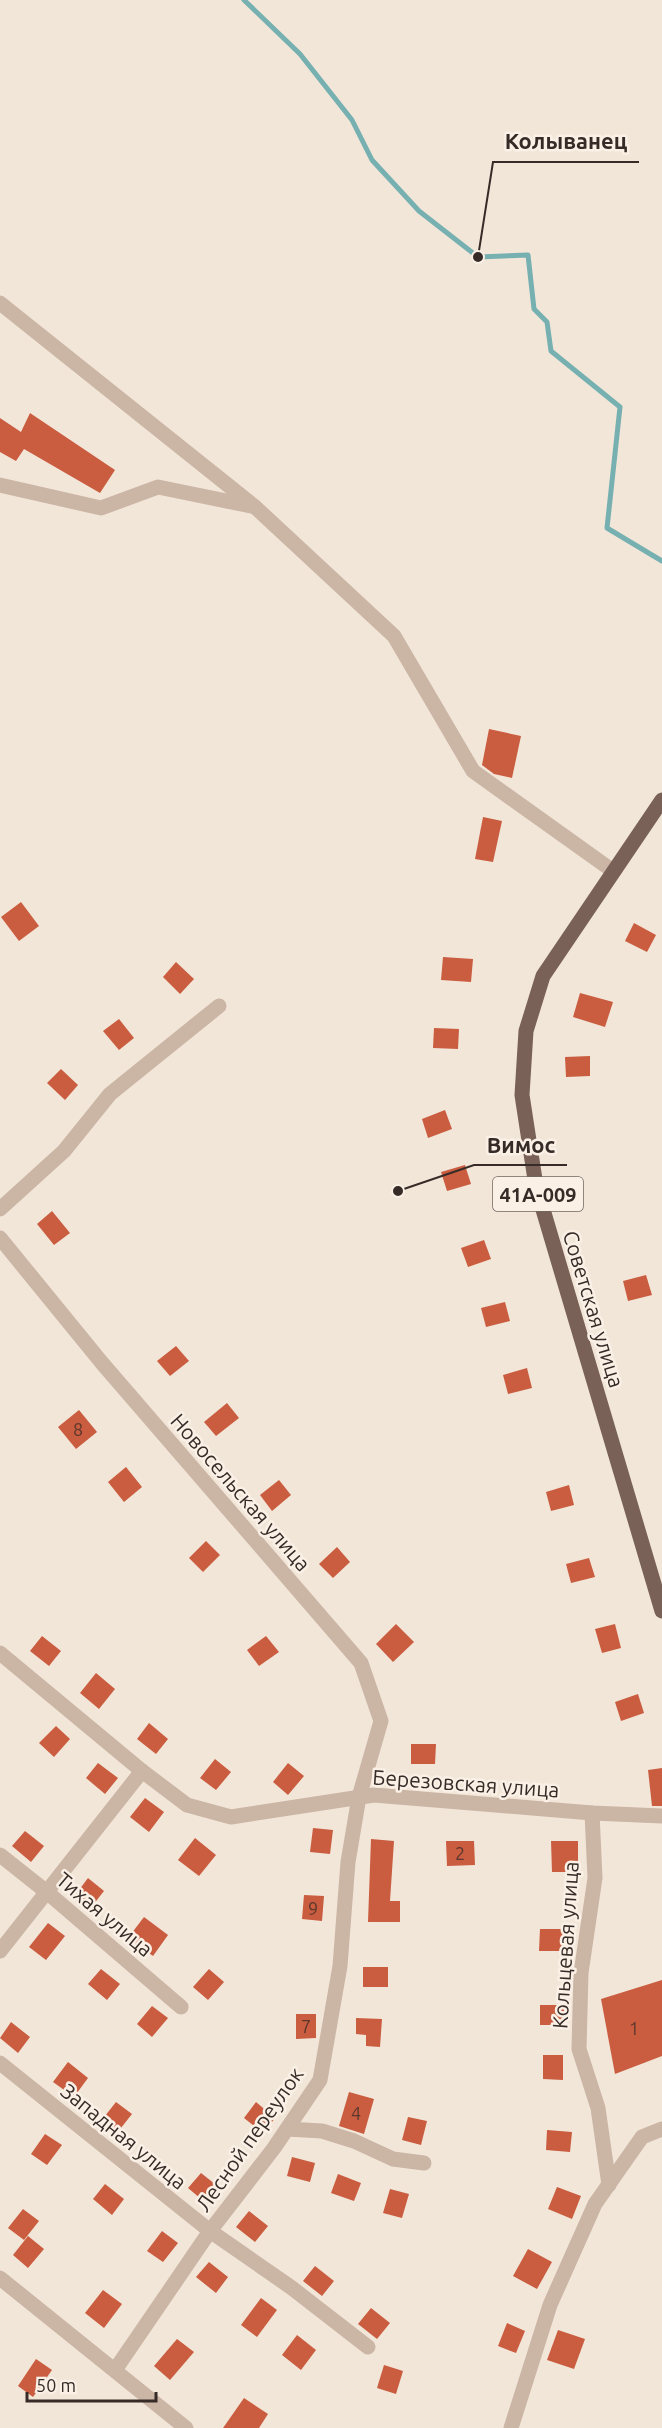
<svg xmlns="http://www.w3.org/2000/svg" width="662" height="2428" font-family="Ubuntu,sans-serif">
	<rect width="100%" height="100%" fill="#f2e6d9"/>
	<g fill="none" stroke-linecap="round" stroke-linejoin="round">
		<path stroke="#77b0b0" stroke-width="5" d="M 244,0 L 300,54 L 352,120 L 372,160 L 419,211 L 478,257 L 528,255 L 534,309 L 547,322 L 551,351 L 620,407 L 607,528 L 662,561"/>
	</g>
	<g fill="#ca5c3f">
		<path d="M 30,413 L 115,470 L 100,493 L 24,449 L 16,461 L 0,452 L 0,418 L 21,432 Z"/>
		<path d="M 489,729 L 521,736 L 512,778 L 494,774 L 482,765 Z"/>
		<path d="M 483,817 L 502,821 L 493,862 L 475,859 Z"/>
		<path d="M 21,902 L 39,926 L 19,941 L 1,917 Z"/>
		<path d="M 634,923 L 656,935 L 647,952 L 625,941 Z"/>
		<path d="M 443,957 L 473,959 L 471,982 L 441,980 Z"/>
		<path d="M 176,962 L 194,979 L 180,994 L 163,977 Z"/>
		<path d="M 580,993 L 613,1002 L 605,1027 L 573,1017 Z"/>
		<path d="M 119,1019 L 134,1038 L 119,1050 L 103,1031 Z"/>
		<path d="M 434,1028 L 459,1029 L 458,1049 L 433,1048 Z"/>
		<path d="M 590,1056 L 590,1076 L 566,1077 L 565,1057 Z"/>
		<path d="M 61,1069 L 78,1085 L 65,1100 L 47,1083 Z"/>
		<path d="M 445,1110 L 452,1129 L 428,1138 L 422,1119 Z"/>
		<path d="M 465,1165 L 471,1184 L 447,1191 L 441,1172 Z"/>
		<path d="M 52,1211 L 70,1233 L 54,1245 L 37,1224 Z"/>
		<path d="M 484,1240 L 491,1259 L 468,1267 L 461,1248 Z"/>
		<path d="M 646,1275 L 652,1295 L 628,1301 L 623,1281 Z"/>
		<path d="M 505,1302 L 510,1321 L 486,1327 L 481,1308 Z"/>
		<path d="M 176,1346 L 189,1361 L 170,1376 L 157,1361 Z"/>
		<path d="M 527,1368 L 532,1388 L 508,1394 L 503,1375 Z"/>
		<path d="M 227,1403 L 239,1418 L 216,1436 L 204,1422 Z"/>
		<path d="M 79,1410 L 97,1432 L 76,1449 L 58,1427 Z"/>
		<path d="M 126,1467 L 142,1487 L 124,1502 L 108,1482 Z"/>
		<path d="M 279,1480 L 291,1495 L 272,1511 L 260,1495 Z"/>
		<path d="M 569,1485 L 574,1505 L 551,1511 L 546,1492 Z"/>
		<path d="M 206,1541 L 220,1555 L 203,1572 L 189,1558 Z"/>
		<path d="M 337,1547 L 350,1562 L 333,1578 L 319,1564 Z"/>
		<path d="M 589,1558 L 595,1577 L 571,1583 L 566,1564 Z"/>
		<path d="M 396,1624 L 414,1642 L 393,1662 L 376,1644 Z"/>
		<path d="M 615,1624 L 621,1648 L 602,1653 L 595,1629 Z"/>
		<path d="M 42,1636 L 61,1651 L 49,1666 L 30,1651 Z"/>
		<path d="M 266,1636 L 279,1652 L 259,1666 L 247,1650 Z"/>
		<path d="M 96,1673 L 115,1689 L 99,1709 L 80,1693 Z"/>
		<path d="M 638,1694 L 644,1713 L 621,1721 L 615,1702 Z"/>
		<path d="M 149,1723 L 168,1739 L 156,1754 L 137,1739 Z"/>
		<path d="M 56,1726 L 70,1739 L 54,1757 L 39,1743 Z"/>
		<path d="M 411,1744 L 436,1744 L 435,1764 L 411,1764 Z"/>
		<path d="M 215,1759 L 231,1772 L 216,1790 L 200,1778 Z"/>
		<path d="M 98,1763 L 118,1778 L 105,1794 L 86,1778 Z"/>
		<path d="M 288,1763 L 304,1776 L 288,1795 L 273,1782 Z"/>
		<path d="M 662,1768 L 662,1806 L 652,1806 L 648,1770 Z"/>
		<path d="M 145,1798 L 164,1812 L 149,1832 L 130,1817 Z"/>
		<path d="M 313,1828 L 333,1830 L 330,1854 L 310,1852 Z"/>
		<path d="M 25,1831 L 44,1846 L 31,1862 L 12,1846 Z"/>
		<path d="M 195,1838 L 216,1855 L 199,1876 L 178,1860 Z"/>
		<path d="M 371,1839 L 394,1841 L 390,1901 L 400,1901 L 400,1922 L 368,1922 Z"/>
		<path d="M 446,1841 L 474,1841 L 475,1865 L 447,1866 Z"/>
		<path d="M 551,1841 L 578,1841 L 578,1872 L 552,1872 Z"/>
		<path d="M 88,1878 L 104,1891 L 89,1910 L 73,1898 Z"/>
		<path d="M 304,1895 L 324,1896 L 322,1921 L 302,1919 Z"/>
		<path d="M 144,1917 L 168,1935 L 153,1956 L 128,1938 Z"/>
		<path d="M 48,1923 L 65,1936 L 46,1960 L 29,1947 Z"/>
		<path d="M 540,1929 L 571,1929 L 571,1951 L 539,1951 Z"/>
		<rect x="363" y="1967" width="25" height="20"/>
		<path d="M 101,1969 L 120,1984 L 107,2000 L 88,1984 Z"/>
		<path d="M 209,1969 L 224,1982 L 208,2000 L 193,1987 Z"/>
		<path d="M 662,1980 L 662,2056 L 615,2074 L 601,1999 Z"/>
		<rect x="540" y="2005" width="24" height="20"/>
		<path d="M 152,2006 L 168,2018 L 152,2037 L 137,2024 Z"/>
		<path d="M 296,2014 L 316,2014 L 316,2038 L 296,2039 Z"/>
		<path d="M 356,2018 L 382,2019 L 380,2047 L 366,2046 L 366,2035 L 356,2034 Z"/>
		<path d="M 11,2022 L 30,2037 L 18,2053 L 0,2038 Z"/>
		<path d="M 543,2055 L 563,2055 L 563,2080 L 543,2079 Z"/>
		<path d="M 68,2062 L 88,2078 L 74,2097 L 53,2082 Z"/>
		<path d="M 349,2092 L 374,2099 L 364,2134 L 339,2126 Z"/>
		<path d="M 116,2102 L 132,2114 L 117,2133 L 101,2121 Z"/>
		<path d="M 256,2102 L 275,2118 L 263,2133 L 244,2118 Z"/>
		<path d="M 408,2117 L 427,2121 L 421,2145 L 402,2140 Z"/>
		<path d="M 547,2130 L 572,2132 L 570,2152 L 546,2150 Z"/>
		<path d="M 45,2134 L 62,2145 L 47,2165 L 31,2154 Z"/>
		<path d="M 292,2157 L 315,2163 L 310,2182 L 287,2176 Z"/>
		<path d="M 201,2173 L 220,2188 L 207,2204 L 188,2188 Z"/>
		<path d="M 338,2174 L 361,2183 L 354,2201 L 331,2193 Z"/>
		<path d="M 105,2184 L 124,2199 L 112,2215 L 93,2199 Z"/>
		<path d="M 557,2187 L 581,2196 L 572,2219 L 548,2209 Z"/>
		<path d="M 390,2189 L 409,2194 L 402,2218 L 383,2213 Z"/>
		<path d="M 23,2209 L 39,2221 L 24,2240 L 8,2228 Z"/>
		<path d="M 249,2211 L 268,2226 L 255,2242 L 236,2227 Z"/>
		<path d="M 162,2231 L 178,2243 L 163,2262 L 147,2251 Z"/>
		<path d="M 28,2236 L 44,2249 L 28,2268 L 13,2255 Z"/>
		<path d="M 528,2249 L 552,2262 L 537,2289 L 513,2276 Z"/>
		<path d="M 209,2262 L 228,2277 L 216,2293 L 196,2277 Z"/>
		<path d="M 315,2266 L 334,2281 L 322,2296 L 303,2281 Z"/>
		<path d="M 103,2290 L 122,2304 L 104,2328 L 85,2313 Z"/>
		<path d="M 261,2298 L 277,2310 L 257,2337 L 241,2325 Z"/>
		<path d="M 371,2308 L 390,2323 L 377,2339 L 358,2324 Z"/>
		<path d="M 507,2323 L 525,2331 L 516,2353 L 498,2346 Z"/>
		<path d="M 558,2330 L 585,2339 L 574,2369 L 547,2360 Z"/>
		<path d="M 297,2335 L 316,2350 L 301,2370 L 282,2355 Z"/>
		<path d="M 177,2339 L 194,2352 L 170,2380 L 154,2366 Z"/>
		<path d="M 36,2359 L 52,2370 L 33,2397 L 18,2386 Z"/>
		<path d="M 384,2365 L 403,2371 L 396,2394 L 377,2388 Z"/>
		<path d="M 244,2398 L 268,2414 L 259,2428 L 223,2428 Z"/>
	</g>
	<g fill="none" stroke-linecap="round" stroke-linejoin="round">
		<g stroke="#cbb5a5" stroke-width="15">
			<path d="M 0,303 L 254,506 L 394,636 L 473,771 L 613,871"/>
			<path d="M 0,485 L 101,508 L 158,487 L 251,506"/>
			<path d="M 0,1209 L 64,1151 L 110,1094 L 219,1006"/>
			<path d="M 0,1238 L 102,1363 L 361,1663 L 381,1721 L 359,1797 L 348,1862 L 340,1966 L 320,2080 L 274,2148 L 210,2231 L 115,2370"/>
			<path d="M 0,1653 L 142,1771 L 187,1805 L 231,1817 L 374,1795 L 592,1813 L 662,1816"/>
			<path d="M 592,1813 L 595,1878 L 581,1973 L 579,2049 L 598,2108 L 609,2185"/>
			<path d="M 0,1855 L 48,1893 L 181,2007"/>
			<path d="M 0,1951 L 142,1771"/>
			<path d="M 0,2063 L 210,2231 L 292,2288 L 368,2347"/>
			<path d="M 287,2129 L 322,2131 L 354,2141 L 393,2159 L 424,2163"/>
			<path d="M 0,2278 L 186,2428"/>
			<path d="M 511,2428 L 550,2305 L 595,2204 L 642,2137 L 662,2129"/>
		</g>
		<path stroke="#796157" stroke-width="15" d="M 662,800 L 543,976 L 526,1031 L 522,1095 L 536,1186 L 662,1611"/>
	</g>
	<g text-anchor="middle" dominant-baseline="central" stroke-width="5" stroke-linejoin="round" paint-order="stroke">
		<g font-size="18" fill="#5b372d">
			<text x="78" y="1429">8</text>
			<text x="460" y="1853">2</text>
			<text x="313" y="1908">9</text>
			<text x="306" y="2026">7</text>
			<text x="634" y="2028">1</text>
			<text x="356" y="2113">4</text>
		</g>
		<rect fill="#faf0e6" stroke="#716660" stroke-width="1.5" x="493" y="1177" width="90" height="34" rx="4.5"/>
		<g font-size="20" font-weight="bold" fill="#362b27">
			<text x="538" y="1194">41А-009</text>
		</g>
		<g font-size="21" fill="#362b27" stroke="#faf0e6">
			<text transform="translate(594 1309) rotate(73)">Советская улица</text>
			<text transform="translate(241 1492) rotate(49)">Новосельская улица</text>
			<text transform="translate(466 1783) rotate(4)">Березовская улица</text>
			<text transform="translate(105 1914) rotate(40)">Тихая улица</text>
			<text transform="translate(565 1945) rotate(-86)">Кольцевая улица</text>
			<text transform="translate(124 2136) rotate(39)">Западная улица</text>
			<text transform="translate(249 2139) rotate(-55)">Лесной переулок</text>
		</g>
	</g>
	<path fill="none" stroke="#362b27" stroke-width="2" d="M478 257L493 162H639M398 1191L474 1165H567"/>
	<g fill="#362b27" stroke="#faf0e6" stroke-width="2">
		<circle cx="478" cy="257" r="6"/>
		<circle cx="398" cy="1191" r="6"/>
	</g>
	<g font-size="22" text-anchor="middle" font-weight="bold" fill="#362b27" stroke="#faf0e6" stroke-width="5" stroke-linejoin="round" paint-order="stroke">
		<text x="566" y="149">Колыванец</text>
		<text x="521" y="1153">Вимос</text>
	</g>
	<path d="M27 2392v9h129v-9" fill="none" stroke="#362b27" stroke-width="3"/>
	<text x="36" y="2392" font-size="18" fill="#362b27" stroke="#faf0e6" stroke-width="4.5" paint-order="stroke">50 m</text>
</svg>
